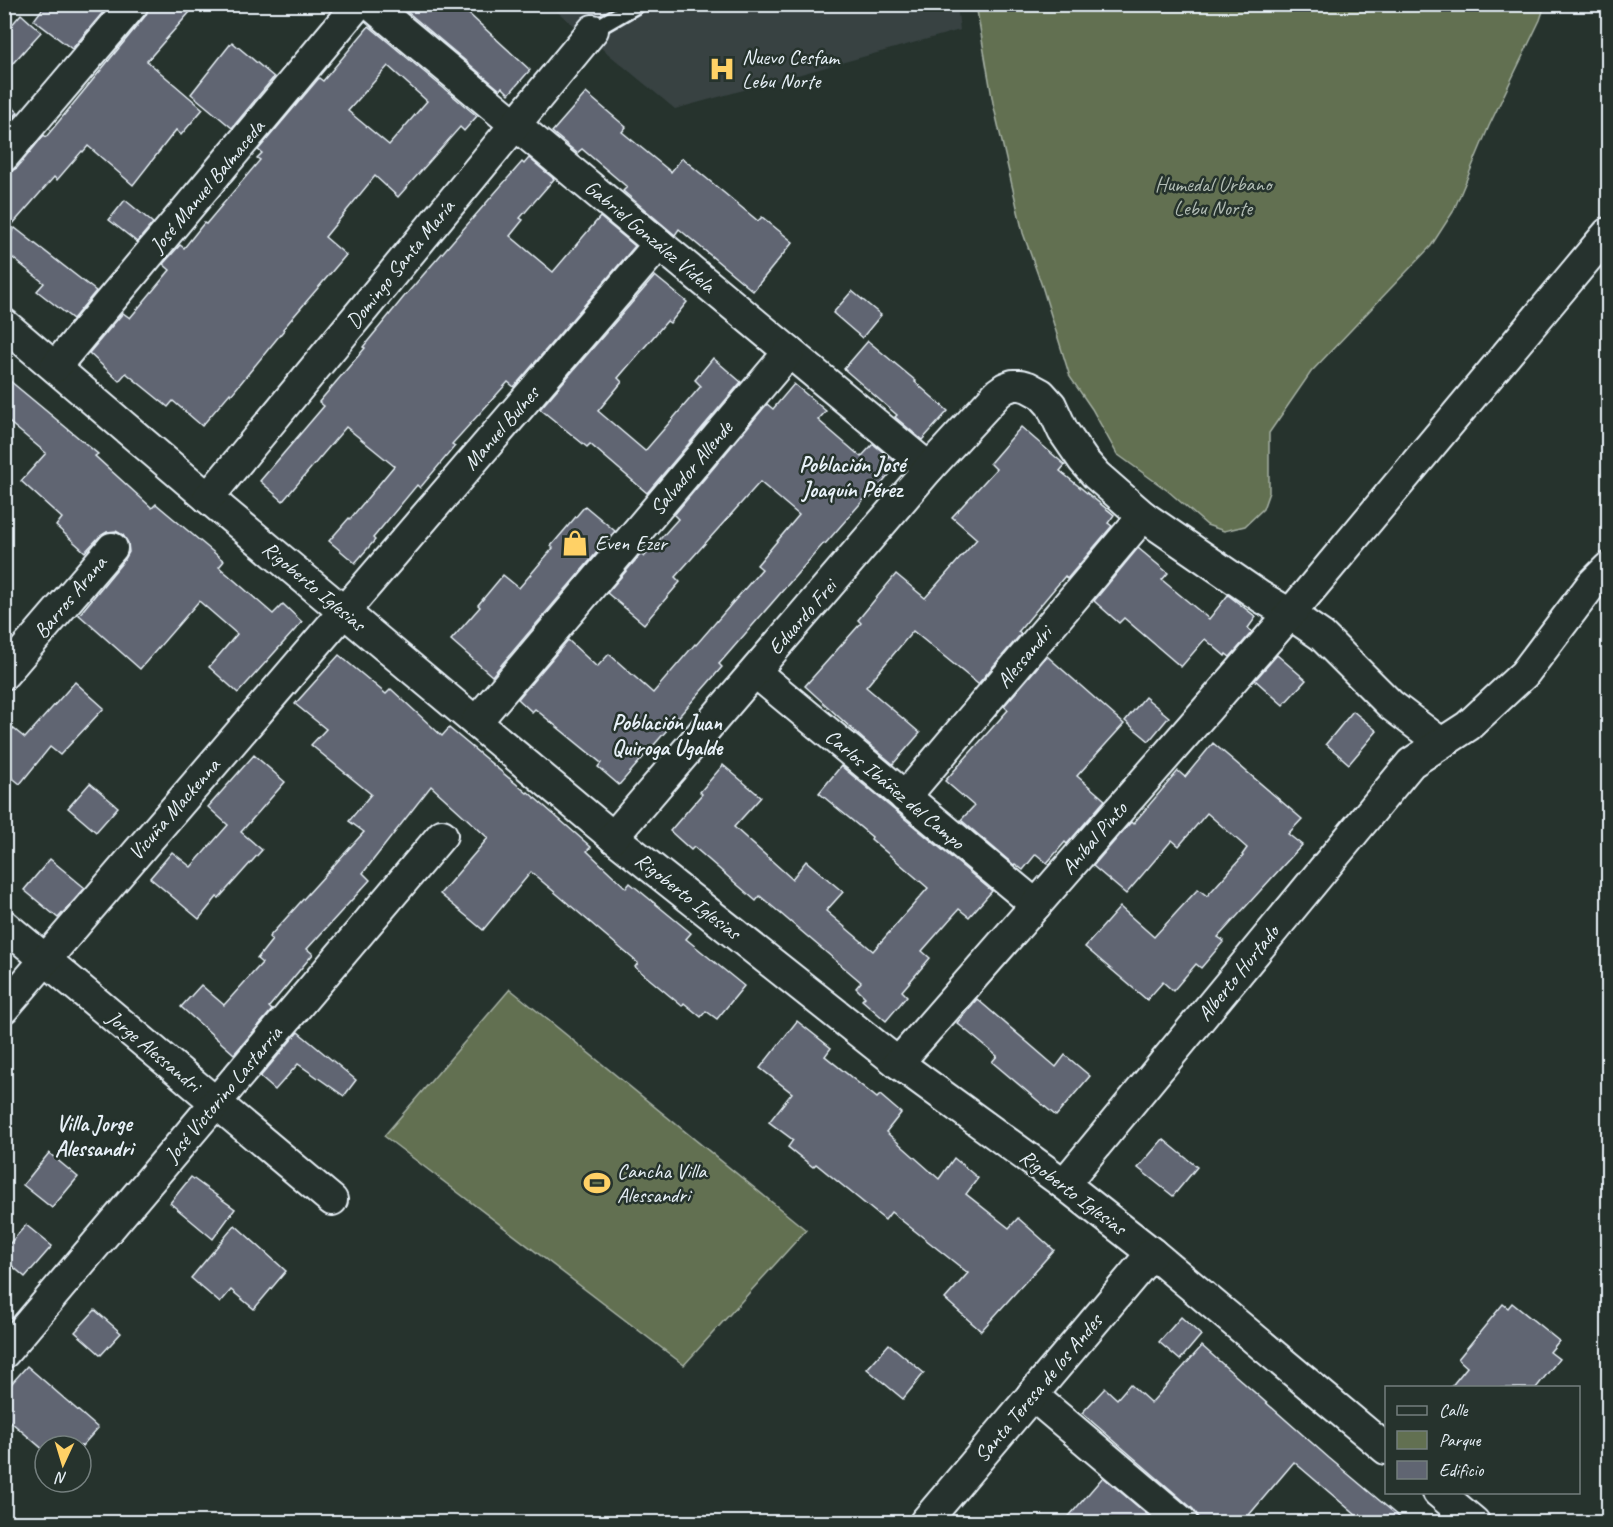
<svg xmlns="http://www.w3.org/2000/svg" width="1613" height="1527" font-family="Caveat,sans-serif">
	<rect width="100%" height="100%" fill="#26332d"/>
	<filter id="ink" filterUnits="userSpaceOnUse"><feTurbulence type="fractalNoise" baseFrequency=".0167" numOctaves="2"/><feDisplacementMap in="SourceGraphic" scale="12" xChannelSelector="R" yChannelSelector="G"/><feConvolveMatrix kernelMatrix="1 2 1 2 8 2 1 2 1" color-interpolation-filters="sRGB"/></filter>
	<g filter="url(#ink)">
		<path fill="#374242" d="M 549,5 L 957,5 L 960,30 L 675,109 Z"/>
		<g fill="#627051" stroke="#a5b0a4" stroke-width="1.5">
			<path d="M 976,5 L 1545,5 L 1540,20 L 1489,126 L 1453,212 L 1431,246 L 1311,372 L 1269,433 L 1269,492 L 1263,509 L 1245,526 L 1224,531 L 1207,525 L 1168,491 L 1117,454 L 1092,409 L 1070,377 L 1042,286 L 1023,233 L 993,103 Z"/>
			<path d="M 510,989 L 806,1230 L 684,1365 L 384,1136 Z"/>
		</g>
		<g fill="#606572" stroke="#e8f1f8" stroke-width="1.5" fill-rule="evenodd">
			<path d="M 46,4 L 110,4 L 72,49 L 34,20 Z"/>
			<path d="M 150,4 L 197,4 L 147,61 L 203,109 L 181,135 L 176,130 L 133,185 L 88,146 L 83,152 L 82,151 L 57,180 L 54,177 L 4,234 L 4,173 L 10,172 L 17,168 L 44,135 L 46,137 L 146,15 Z"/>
			<path d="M 398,4 L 458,4 L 530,70 L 509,94 L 502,87 L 500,90 Z"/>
			<path d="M 21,14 L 41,32 L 4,73 L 4,34 Z"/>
			<path d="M 369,26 L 477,116 L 464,131 L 460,127 L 398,197 L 375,176 L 325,237 L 346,255 L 283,329 L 284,330 L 231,395 L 230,393 L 202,426 L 173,401 L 168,407 L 126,373 L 119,381 L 89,353 L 123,313 L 130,318 L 170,270 L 163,264 L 180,245 L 184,248 L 204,223 L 206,224 L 260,160 L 257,158 L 262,153 L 258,150 L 319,78 L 323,81 ZM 388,66 L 427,101 L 389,145 L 348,111 Z"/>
			<path d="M 232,42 L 274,77 L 232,128 L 191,94 Z"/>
			<path d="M 586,93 L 626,127 L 622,132 L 671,172 L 682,158 L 758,221 L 762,217 L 793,242 L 753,291 L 679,229 L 675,235 L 623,191 L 627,187 L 582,149 L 577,153 L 552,132 Z"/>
			<path d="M 4,100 L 18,112 L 4,129 Z"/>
			<path d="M 529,158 L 554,179 L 520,218 L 523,220 L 510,236 L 553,272 L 600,217 L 635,246 L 514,387 L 508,382 L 452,444 L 455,446 L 420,488 L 417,485 L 373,538 L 375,540 L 355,563 L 329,541 L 349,518 L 350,519 L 394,466 L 346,427 L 283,501 L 260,481 L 324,406 L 319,402 L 365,348 L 363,347 L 403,298 L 522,162 L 524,164 Z"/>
			<path d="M 125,200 L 153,223 L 137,242 L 109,220 Z"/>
			<path d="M 15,228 L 96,291 L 73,319 L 37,291 L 44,283 L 4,251 L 4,241 Z"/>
			<path d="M 655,276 L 687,302 L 670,323 L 667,321 L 618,378 L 622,382 L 598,411 L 645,451 L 701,386 L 695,380 L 713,358 L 741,382 L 647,493 L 590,444 L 587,447 L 540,409 Z"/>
			<path d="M 852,291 L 881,315 L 862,338 L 833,313 Z"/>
			<path d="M 868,341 L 916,381 L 915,382 L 948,411 L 922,440 L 895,417 L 897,415 L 844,369 Z"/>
			<path d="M 4,376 L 98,454 L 95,456 L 152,508 L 156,504 L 224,561 L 219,567 L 273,614 L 283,604 L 302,622 L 238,693 L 209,667 L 237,634 L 199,601 L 140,669 L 79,615 L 125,559 L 129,552 L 128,543 L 123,535 L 116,531 L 107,532 L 99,537 L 85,552 L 56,526 L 62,518 L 21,481 L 46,453 L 4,418 Z"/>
			<path d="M 794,384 L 826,411 L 818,420 L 861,457 L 873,444 L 898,464 L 870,498 L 867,496 L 825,544 L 824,543 L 719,664 L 722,667 L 619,785 L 598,767 L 601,763 L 535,709 L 532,712 L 518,699 L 568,640 L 597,667 L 609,654 L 653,693 L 695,644 L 696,645 L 762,569 L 757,565 L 799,515 L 760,482 L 675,577 L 680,582 L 644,624 L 607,593 L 641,554 L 644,557 L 678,519 L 674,515 L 767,404 L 773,409 Z"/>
			<path d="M 1021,427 L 1065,465 L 1060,471 L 1114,515 L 1108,523 L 1112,526 L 1067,579 L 1065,576 L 1018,632 L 1021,634 L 978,684 L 913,631 L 866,687 L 920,733 L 893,764 L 863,739 L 805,686 L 861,623 L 858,620 L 896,574 L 925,598 L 977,539 L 952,517 L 996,469 L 990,463 Z"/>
			<path d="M 585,506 L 615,531 L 492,676 L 451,640 L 480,607 L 478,605 L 503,575 L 519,588 L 553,548 L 551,546 Z"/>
			<path d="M 1138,548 L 1168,573 L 1162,580 L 1209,619 L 1228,595 L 1256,617 L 1248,628 L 1252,632 L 1230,657 L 1226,654 L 1225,656 L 1205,639 L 1181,667 L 1124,618 L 1119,623 L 1094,601 Z"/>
			<path d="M 339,655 L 386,694 L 391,689 L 442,736 L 449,728 L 527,793 L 528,792 L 591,847 L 587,851 L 626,888 L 630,883 L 691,933 L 686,939 L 744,986 L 717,1019 L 706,1011 L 701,1017 L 684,1003 L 682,1006 L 635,967 L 638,963 L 531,872 L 483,930 L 440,894 L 488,838 L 431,786 L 363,873 L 370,880 L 307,949 L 313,954 L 269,1007 L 272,1010 L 234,1054 L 181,1007 L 201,985 L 224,1005 L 262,963 L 257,959 L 272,940 L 269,937 L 364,832 L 349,821 L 371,794 L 311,745 L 326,729 L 295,704 Z"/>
			<path d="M 1277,655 L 1306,680 L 1283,705 L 1255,680 Z"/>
			<path d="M 1047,656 L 1124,724 L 1077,776 L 1105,800 L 1067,844 L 1065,842 L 1047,863 L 1036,854 L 1023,870 L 1015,864 L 1014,865 L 961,820 L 974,806 L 945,781 L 1008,710 L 1004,706 Z"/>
			<path d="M 75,682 L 104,708 L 60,755 L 50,747 L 20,784 L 4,771 L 4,721 L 25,738 Z"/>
			<path d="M 1145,697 L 1169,717 L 1149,741 L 1125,721 Z"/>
			<path d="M 1353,711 L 1377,731 L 1349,764 L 1326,744 Z"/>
			<path d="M 1213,743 L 1302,819 L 1288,834 L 1302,845 L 1218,937 L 1224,941 L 1201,968 L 1196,964 L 1173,991 L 1163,982 L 1147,1000 L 1085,947 L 1120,907 L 1154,937 L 1198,889 L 1207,896 L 1243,856 L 1242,855 L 1247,848 L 1207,813 L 1179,846 L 1172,840 L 1126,894 L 1093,866 L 1131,822 L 1133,824 L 1178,771 L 1185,777 Z"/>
			<path d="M 254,755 L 285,782 L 241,832 L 262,850 L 219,898 L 217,897 L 199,919 L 150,878 L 172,852 L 191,867 L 228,825 L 208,807 Z"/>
			<path d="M 723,765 L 761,797 L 734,827 L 792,879 L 806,861 L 843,892 L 826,911 L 873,951 L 928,888 L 871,839 L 872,837 L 819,793 L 841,766 L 992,891 L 969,917 L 959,909 L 922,951 L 930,958 L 902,991 L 907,996 L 886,1021 L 862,1000 L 865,997 L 856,988 L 861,982 L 760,896 L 756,901 L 694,847 L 691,850 L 670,831 L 702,794 L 700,792 Z"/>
			<path d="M 90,783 L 118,807 L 96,832 L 68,808 Z"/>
			<path d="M 50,859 L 85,888 L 58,918 L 24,890 Z"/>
			<path d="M 977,999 L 1056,1067 L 1065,1055 L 1090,1076 L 1056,1116 L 992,1062 L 997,1056 L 957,1023 Z"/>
			<path d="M 797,1021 L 831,1048 L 825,1056 L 877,1098 L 880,1095 L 901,1113 L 886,1132 L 939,1179 L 954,1158 L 978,1178 L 966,1194 L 1009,1228 L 1018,1218 L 1054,1250 L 981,1331 L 945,1299 L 968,1273 L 891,1212 L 885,1220 L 816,1164 L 813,1167 L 788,1147 L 793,1140 L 769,1122 L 792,1093 L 760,1068 Z"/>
			<path d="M 298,1032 L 356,1080 L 344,1096 L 298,1064 L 275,1090 L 260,1077 Z"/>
			<path d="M 1163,1139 L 1197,1167 L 1173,1196 L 1138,1168 Z"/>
			<path d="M 49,1153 L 78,1177 L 52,1208 L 23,1185 Z"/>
			<path d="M 191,1177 L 235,1209 L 213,1239 L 170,1203 Z"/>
			<path d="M 26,1225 L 52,1246 L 25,1277 L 4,1259 L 4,1250 Z"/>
			<path d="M 235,1225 L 286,1271 L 254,1309 L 231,1290 L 220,1303 L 191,1278 Z"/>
			<path d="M 1512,1303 L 1559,1341 L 1550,1352 L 1559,1359 L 1536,1388 L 1450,1388 L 1467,1367 L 1458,1359 L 1503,1304 L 1508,1308 Z"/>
			<path d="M 95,1310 L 121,1333 L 101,1355 L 75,1332 Z"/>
			<path d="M 1181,1317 L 1201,1335 L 1180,1360 L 1159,1342 Z"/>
			<path d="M 889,1344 L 924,1373 L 903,1399 L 867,1369 Z"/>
			<path d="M 1202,1346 L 1329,1458 L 1405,1522 L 1364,1522 L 1294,1462 L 1243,1522 L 1199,1522 L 1198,1516 L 1193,1509 L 1082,1413 L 1105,1388 L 1117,1399 L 1130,1384 L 1151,1403 Z"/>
			<path d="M 27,1366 L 98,1428 L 81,1447 L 81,1446 L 45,1446 L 45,1451 L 4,1416 L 4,1392 Z"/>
			<path d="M 1103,1477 L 1156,1522 L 1064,1522 Z"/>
		</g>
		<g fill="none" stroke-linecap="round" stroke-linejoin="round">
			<g stroke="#e8f1f8" stroke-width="20">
				<path id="service" d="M 593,30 L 638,4"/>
			</g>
			<g stroke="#e8f1f8" stroke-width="34">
				<g id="minor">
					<path d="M 370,4 L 929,468"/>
					<path d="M 4,156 L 133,4"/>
					<path d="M 4,324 L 208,498 L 613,837 L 898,1063 L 1064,1184 L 1152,1253 L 1386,1449"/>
					<path d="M 55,367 L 358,4"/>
					<path d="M 208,498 L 593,30"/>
					<path d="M 755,672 L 1036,905"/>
					<path d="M 4,674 L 112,548"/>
					<path d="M 476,722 L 789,352"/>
					<path d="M 905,797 L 1143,516"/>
					<path d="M 613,837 L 929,468 L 998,393 L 1005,388 L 1013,385 L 1021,385 L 1028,387 L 1041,394 L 1051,405 L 1063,431 L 1083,460 L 1096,475 L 1143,516 L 1261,597 L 1290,614 L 1322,636 L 1391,705 L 1441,743"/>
					<path d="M 4,925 L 332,1200"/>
					<path d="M 4,1008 L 659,244"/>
					<path d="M 898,1063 L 1290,614 L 1608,233"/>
					<path d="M 1064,1184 L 1411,763 L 1468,726 L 1524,674 L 1592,584 L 1608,568"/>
					<path d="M 4,1353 L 442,835"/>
					<path d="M 1032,1395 L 1182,1522"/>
					<path d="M 1438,1492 L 1474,1522"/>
					<path d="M 925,1522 L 1152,1253"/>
				</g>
			</g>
			<use href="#service" stroke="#26332d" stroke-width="15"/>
			<use href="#minor" stroke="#26332d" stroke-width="30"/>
		</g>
	</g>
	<defs>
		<g id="hospital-bare" transform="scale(2.07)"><path d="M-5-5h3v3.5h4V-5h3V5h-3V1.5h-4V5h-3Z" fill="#ffd166" stroke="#26332d" stroke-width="2.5" paint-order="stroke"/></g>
		<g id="shop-bare" transform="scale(2.07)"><path d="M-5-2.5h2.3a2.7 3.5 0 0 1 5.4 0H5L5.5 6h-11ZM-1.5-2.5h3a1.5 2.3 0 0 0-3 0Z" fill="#ffd166" stroke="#26332d" stroke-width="2.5" paint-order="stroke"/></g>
		<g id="stadium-bare" transform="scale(2.07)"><path d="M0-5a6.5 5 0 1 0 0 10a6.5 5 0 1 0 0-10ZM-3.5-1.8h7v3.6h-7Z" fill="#ffd166" stroke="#26332d" stroke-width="2.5" paint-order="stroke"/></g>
	</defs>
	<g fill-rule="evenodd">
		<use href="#hospital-bare" x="722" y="69"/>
		<use href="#shop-bare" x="575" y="543"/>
		<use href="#stadium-bare" x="597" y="1183"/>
	</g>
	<g text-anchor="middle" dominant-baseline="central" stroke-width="5" stroke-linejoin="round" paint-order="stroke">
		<g font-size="21" fill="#e8f1f8" stroke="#26332d" text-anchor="start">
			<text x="742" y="57">Nuevo Cesfam<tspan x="742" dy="24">Lebu Norte</tspan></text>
			<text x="595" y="543">Even Ezer</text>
			<text x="617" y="1171">Cancha Villa<tspan x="617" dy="24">Alessandri</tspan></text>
		</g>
		<g font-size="21" fill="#b2bdb5" stroke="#26332d">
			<text x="1213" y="184">Humedal Urbano<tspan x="1213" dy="24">Lebu Norte</tspan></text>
		</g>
		<g font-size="21" fill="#e8f1f8" stroke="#26332d">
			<text transform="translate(207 186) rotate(-50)">José Manuel Balmaceda</text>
			<text transform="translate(650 236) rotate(40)">Gabriel González Videla</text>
			<text transform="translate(400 264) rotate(-51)">Domingo Santa María</text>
			<text transform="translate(501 428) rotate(-49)">Manuel Bulnes</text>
			<text transform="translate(691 468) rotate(-50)">Salvador Allende</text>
			<text transform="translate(314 586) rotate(40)">Rigoberto Iglesias</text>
			<text transform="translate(70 597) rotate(-50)">Barros Arana</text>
			<text transform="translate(802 617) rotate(-49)">Eduardo Frei</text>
			<text transform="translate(1024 657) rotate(-50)">Alessandri</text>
			<text transform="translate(895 789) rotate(40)">Carlos Ibáñez del Campo</text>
			<text transform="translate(174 809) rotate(-49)">Vicuña Mackenna</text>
			<text transform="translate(1094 838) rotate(-49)">Aníbal Pinto</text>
			<text transform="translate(688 896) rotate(38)">Rigoberto Iglesias</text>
			<text transform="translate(1238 973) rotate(-51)">Alberto Hurtado</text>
			<text transform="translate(154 1051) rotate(40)">Jorge Alessandri</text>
			<text transform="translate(223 1094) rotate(-50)">José Victorino Lastarria</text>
			<text transform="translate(1073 1192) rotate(37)">Rigoberto Iglesias</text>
			<text transform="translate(1038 1388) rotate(-50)">Santa Teresa de los Andes</text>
		</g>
		<g font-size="22" font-weight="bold" fill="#e8f1f8" stroke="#26332d">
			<text x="852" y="465">Población José<tspan x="852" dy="25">Joaquín Pérez</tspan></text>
			<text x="667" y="723">Población Juan<tspan x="667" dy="25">Quiroga Ugalde</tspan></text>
			<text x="94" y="1124">Villa Jorge<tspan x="94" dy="25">Alessandri</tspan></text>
		</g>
	</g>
	<rect width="1613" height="1527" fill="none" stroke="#26332d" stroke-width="24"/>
	<rect x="12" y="12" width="1589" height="1503" fill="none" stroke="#e8f1f8" stroke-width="2" filter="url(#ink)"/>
	<rect x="1385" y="1386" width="195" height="108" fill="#26332d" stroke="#747f7e" stroke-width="1.5"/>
	<rect x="1397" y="1406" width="30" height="9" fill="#26332d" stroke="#747f7e" stroke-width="1.5"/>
	<text x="1439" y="1416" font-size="18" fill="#e8f1f8">Calle</text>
	<rect x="1397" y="1431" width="30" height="18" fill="#627051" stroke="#747f7e" stroke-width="1.5"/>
	<text x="1439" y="1446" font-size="18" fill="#e8f1f8">Parque</text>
	<rect x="1397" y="1461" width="30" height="18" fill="#606572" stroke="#747f7e" stroke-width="1.5"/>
	<text x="1439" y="1476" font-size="18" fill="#e8f1f8">Edificio</text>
	<g transform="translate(63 1464) rotate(184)"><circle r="28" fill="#26332d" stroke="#747f7e" stroke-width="1.5"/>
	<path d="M0-4.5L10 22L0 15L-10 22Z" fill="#ffd166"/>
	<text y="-9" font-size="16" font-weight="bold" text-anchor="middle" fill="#e8f1f8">N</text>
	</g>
</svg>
